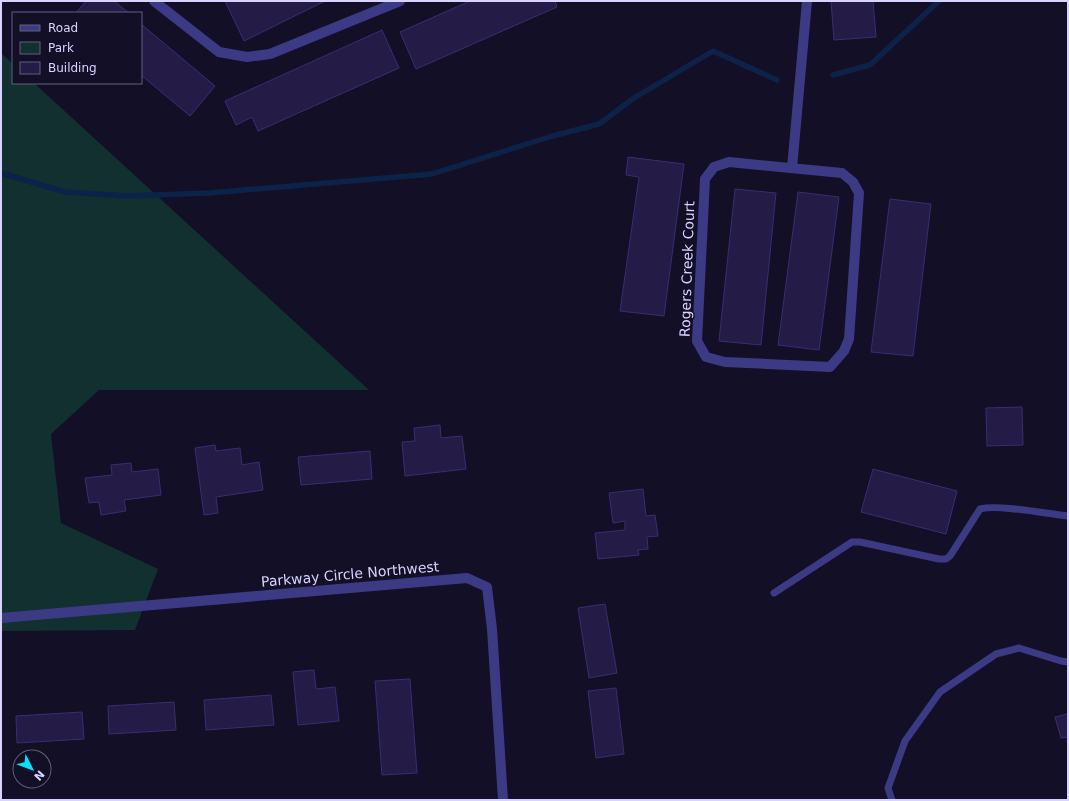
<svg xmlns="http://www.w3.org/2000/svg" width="1069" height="801" font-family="'DejaVu Sans',sans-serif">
	<rect width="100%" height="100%" fill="#130f26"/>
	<path fill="#12302f" d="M 1,53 L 13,64 L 13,83 L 34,83 L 369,390 L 99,390 L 51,434 L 61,523 L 158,569 L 135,630 L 1,631 Z"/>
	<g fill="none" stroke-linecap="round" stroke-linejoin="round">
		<g stroke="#0c2248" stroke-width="5.5">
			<path d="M 833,75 L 870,65 L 939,1"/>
			<path d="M 1,173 L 65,192 L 127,196 L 209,193 L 432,174 L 549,137 L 599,124 L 634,98 L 713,51 L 777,80"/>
		</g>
	</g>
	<g fill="#241b47" stroke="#3b2d73">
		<path d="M 86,1 L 114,1 L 129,13 L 76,13 Z"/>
		<path d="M 225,1 L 325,1 L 244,41 Z"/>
		<path d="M 470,1 L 555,1 L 557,7 L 416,69 L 400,32 Z"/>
		<path d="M 831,1 L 873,1 L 876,37 L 834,40 Z"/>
		<path d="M 141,24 L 215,86 L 190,116 L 141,75 Z"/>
		<path d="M 382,30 L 399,68 L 258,131 L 252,117 L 236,125 L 225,101 Z"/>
		<path d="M 628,157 L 684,164 L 664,316 L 620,311 L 639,177 L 626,175 Z"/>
		<path d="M 735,189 L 776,193 L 761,345 L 719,341 Z"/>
		<path d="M 798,192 L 839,197 L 819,350 L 778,345 Z"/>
		<path d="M 890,199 L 931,204 L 913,356 L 871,352 Z"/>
		<path d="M 1022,407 L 1023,445 L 987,446 L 986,408 Z"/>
		<path d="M 440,425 L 441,438 L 462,436 L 466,469 L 405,476 L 402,442 L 415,441 L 414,428 Z"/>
		<path d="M 215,445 L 216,451 L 240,448 L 242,465 L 259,462 L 263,490 L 216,497 L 218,513 L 204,515 L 195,448 Z"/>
		<path d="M 370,451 L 372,479 L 301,485 L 298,457 Z"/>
		<path d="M 131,463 L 132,472 L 158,469 L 161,495 L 124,500 L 126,511 L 101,515 L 99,502 L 89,503 L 85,478 L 112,475 L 111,465 Z"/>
		<path d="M 873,469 L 957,491 L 946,534 L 861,512 Z"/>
		<path d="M 643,489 L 646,516 L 655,515 L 658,536 L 647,537 L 648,549 L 638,550 L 639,555 L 598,559 L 595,533 L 625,530 L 625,521 L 613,523 L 609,493 Z"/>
		<path d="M 605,604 L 617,673 L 589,678 L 578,608 Z"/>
		<path d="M 314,670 L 316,689 L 335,687 L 339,721 L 298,725 L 293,672 Z"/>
		<path d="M 410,679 L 417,773 L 382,775 L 375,681 Z"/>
		<path d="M 616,688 L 624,754 L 596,758 L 588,691 Z"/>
		<path d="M 271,695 L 274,725 L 206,730 L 204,700 Z"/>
		<path d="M 174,702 L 176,730 L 109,734 L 108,706 Z"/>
		<path d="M 82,712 L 84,739 L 17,743 L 16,716 Z"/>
		<path d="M 1068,714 L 1068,737 L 1061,738 L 1055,717 Z"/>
	</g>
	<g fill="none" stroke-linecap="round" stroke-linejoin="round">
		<g stroke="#3d3a85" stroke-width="7">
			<path d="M 774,593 L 852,542 L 860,542 L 939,559 L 946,559 L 950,556 L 980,509 C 999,504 1047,514 1068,516"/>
			<path d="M 892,800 L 888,788 L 905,741 L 940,692 L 996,654 L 1019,648 L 1061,661 L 1068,662"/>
		</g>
		<g stroke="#3d3a85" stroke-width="10">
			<path d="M 154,1 L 219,52 L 247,57 L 270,54 L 400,1"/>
			<path d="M 729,162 L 842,173 L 853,182 L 859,193 L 849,339 L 844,351 L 830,367 L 725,362 L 706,357 L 697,341 L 705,179 L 714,167 Z"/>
			<path d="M 792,168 L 807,1"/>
			<path d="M 1,618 L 467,578 L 487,587 L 492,629 L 503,800"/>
		</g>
	</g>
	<g text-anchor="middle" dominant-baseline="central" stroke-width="3" stroke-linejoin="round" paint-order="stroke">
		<g font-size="14" fill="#d9d4ff" stroke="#130f26">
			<text transform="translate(687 269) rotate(-88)">Rogers Creek Court</text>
			<text transform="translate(350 574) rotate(-5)">Parkway Circle Northwest</text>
		</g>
	</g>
	<rect width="1069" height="801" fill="none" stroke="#d9d4ff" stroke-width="4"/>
	<rect x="12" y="12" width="130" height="72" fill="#130f26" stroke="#625e7d"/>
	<rect x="20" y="25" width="20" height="6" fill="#3d3a85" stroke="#625e7d"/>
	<text x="48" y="32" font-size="12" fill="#d9d4ff">Road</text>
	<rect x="20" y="42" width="20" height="12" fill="#12302f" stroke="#625e7d"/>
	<text x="48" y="52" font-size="12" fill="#d9d4ff">Park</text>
	<rect x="20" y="62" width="20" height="12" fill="#241b47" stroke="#625e7d"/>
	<text x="48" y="72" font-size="12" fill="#d9d4ff">Building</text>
	<g transform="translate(32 769) rotate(132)"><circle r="19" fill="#130f26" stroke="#625e7d"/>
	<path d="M0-3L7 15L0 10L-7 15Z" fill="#00e5ff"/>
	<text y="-6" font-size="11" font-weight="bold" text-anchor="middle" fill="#d9d4ff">N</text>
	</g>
</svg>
